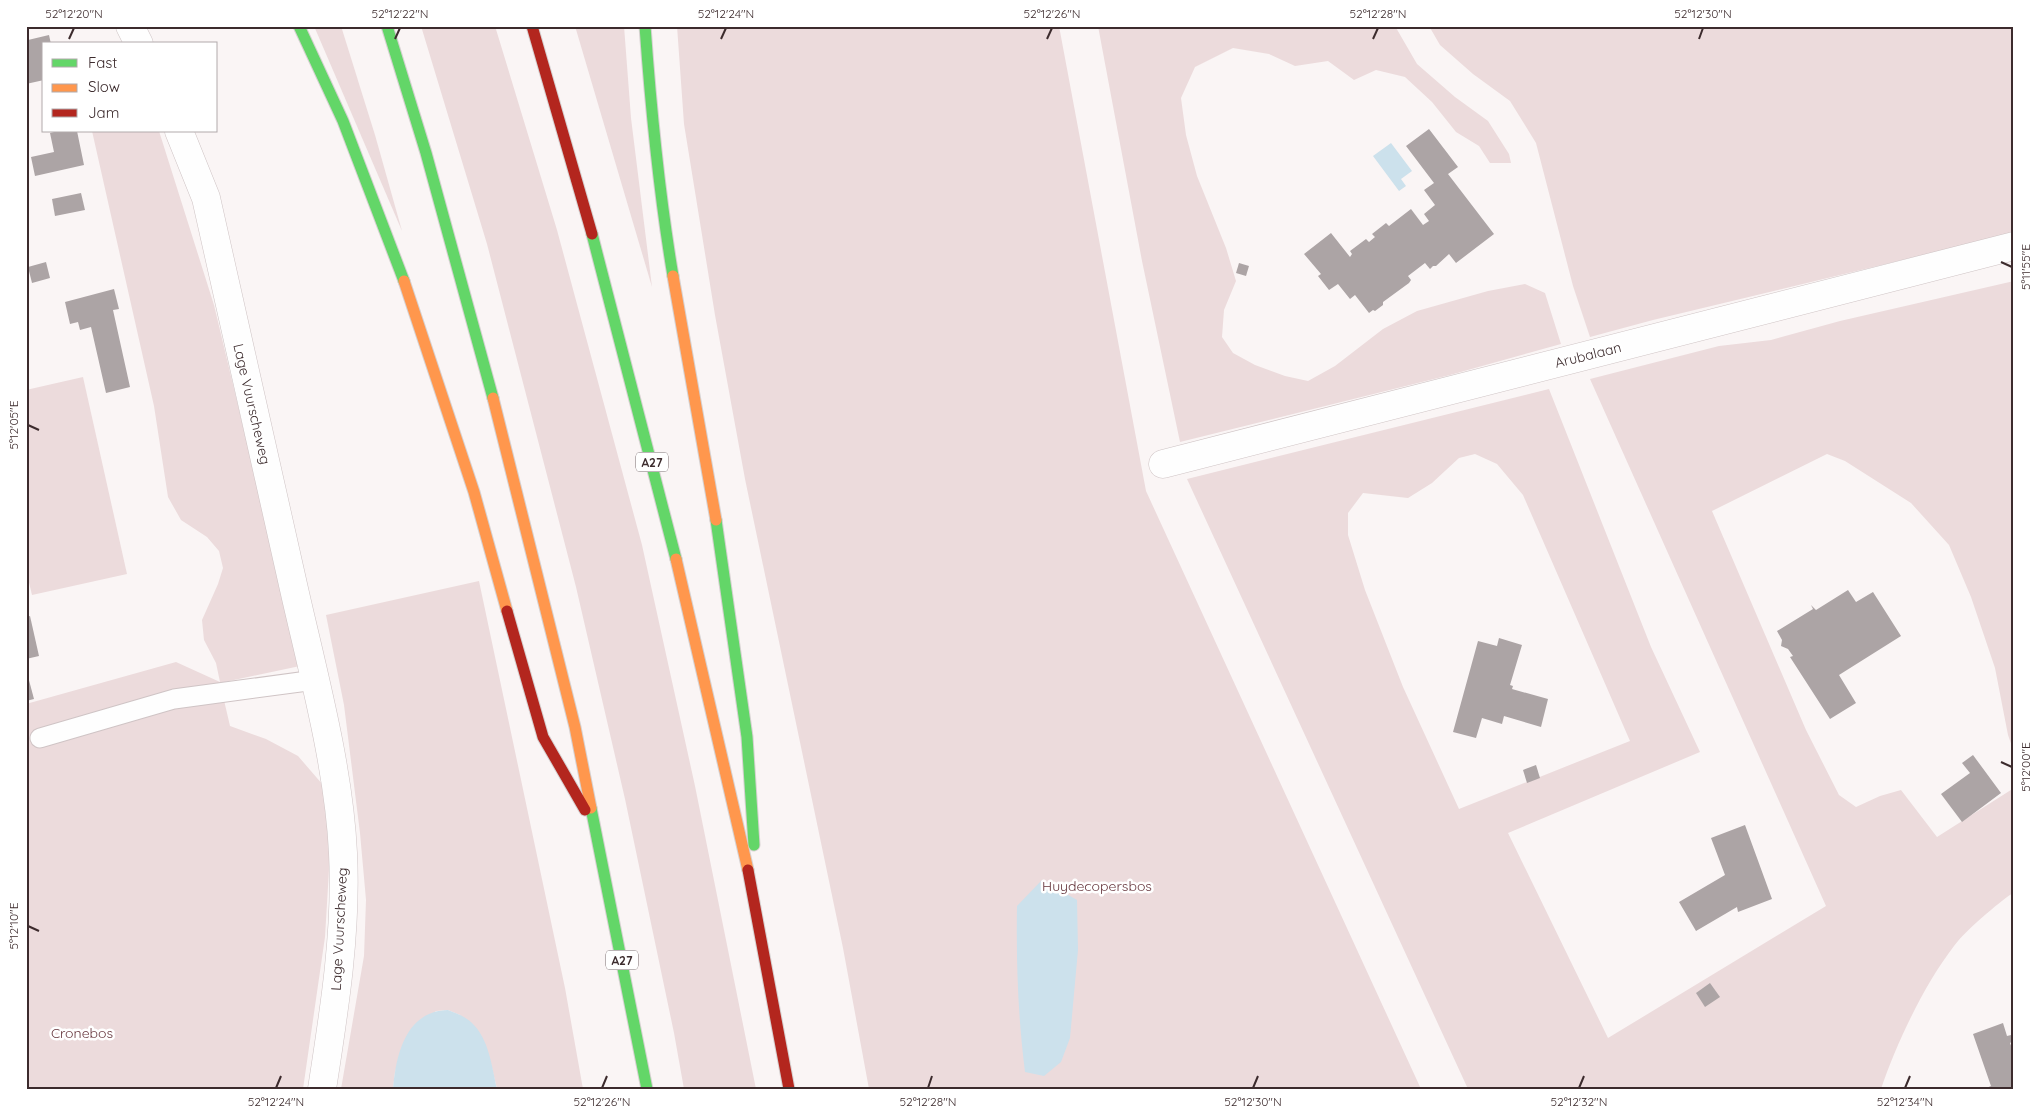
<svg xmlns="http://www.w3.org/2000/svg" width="2040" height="1115" font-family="Quicksand,sans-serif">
	<rect width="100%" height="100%" fill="#faf5f5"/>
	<g fill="#ecdbdc" fill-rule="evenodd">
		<path d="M 314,26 L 341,26 L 375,135 L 402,231 Z"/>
		<path d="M 421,26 L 495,26 L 557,230 L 642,545 L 695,786 L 756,1089 L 684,1089 L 674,1033 L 625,799 L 576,587 L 487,244 Z"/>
		<path d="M 575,26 L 624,26 L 631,118 L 652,287 Z"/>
		<path d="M 677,26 L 1059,26 L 1146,491 L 1421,1089 L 869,1089 L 843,948 L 745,479 L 715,315 L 684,124 Z"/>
		<path d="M 1098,26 L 1395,26 L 1417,64 L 1455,97 L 1488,121 L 1509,154 L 1511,163 L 1490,163 L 1479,146 L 1456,132 L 1432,102 L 1405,77 L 1376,70 L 1354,80 L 1328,61 L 1295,66 L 1269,54 L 1233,48 L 1195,67 L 1181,98 L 1186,135 L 1197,176 L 1226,248 L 1236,281 L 1224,310 L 1222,337 L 1233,353 L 1255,365 L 1285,376 L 1308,381 L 1335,366 L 1383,329 L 1417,311 L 1488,291 L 1525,284 L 1545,293 L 1561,344 L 1450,375 L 1180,442 L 1142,261 Z"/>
		<path d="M 1429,26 L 2014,26 L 2014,233 L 1653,320 L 1590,337 L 1573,286 L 1536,143 L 1510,101 L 1473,74 L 1440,45 Z"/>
		<path d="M 92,131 L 159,131 L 214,305 L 300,666 L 220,683 L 230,726 L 266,739 L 298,756 L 323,785 L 330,853 L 325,937 L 303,1089 L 26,1089 L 26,704 L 176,662 L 220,682 L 216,663 L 204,640 L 202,620 L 218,584 L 223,568 L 219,551 L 207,537 L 181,520 L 168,497 L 154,406 Z"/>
		<path d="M 2014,281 L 2014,752 L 2008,735 L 1995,668 L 1971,597 L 1949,545 L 1911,503 L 1845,461 L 1827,454 L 1712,511 L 1806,730 L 1839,795 L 1856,807 L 1880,796 L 1901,790 L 1937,837 L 2014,788 L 2014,892 C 1997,904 1966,930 1954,946 C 1924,985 1897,1042 1881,1089 L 1468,1089 L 1187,479 L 1549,389 L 1651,647 L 1700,752 L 1508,833 L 1608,1038 L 1826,906 L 1590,379 L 1719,346 L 1771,340 L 1840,321 ZM 1475,454 L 1497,464 L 1523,495 L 1630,741 L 1459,809 L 1403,687 L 1365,590 L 1348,535 L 1348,513 L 1363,493 L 1408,498 L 1432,483 L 1459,458 Z"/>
		<path d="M 83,377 L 127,574 L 32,595 L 26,570 L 26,390 Z"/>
		<path d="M 479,581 L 565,988 L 583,1089 L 497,1089 L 491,1064 L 460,1015 L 448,1010 L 436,1011 L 406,1038 L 395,1072 L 393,1089 L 341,1089 L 364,956 L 366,900 L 360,833 L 344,705 L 326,615 Z"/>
	</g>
	<g fill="#cce1ec">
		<path d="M 1391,143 L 1412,171 L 1401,179 L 1406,186 L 1399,191 L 1373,156 Z"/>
		<path d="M 1042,880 L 1077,900 L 1078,950 L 1070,1038 L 1061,1062 L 1044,1076 L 1025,1072 C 1018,1017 1016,961 1017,906 Z"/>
		<path d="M 448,1010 C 456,1013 466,1017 472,1023 C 489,1039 492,1067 497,1089 L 393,1089 C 396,1054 406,1011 448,1010 Z"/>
	</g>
	<g fill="#aca4a5">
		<path d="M 49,35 L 51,44 L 44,44 L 44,80 L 26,84 L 26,46 L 29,45 L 28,40 Z"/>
		<path d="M 1429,129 L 1458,167 L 1448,174 L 1494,234 L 1456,263 L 1449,254 L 1436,266 L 1433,266 L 1430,269 L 1425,263 L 1408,276 L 1411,280 L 1409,283 L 1383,302 L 1383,305 L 1375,311 L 1373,310 L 1369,313 L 1355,295 L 1350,299 L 1338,284 L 1329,290 L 1318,276 L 1321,274 L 1304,254 L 1331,233 L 1350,257 L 1352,254 L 1350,251 L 1366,239 L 1369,242 L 1375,237 L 1372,234 L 1386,223 L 1389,226 L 1411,209 L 1423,225 L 1429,221 L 1424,214 L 1435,205 L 1424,190 L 1434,183 L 1406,146 Z"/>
		<path d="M 58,131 L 77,131 L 84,165 L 35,176 L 31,157 L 54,152 L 50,133 Z"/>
		<path d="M 81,193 L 85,210 L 55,216 L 52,199 Z"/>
		<path d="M 46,262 L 50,278 L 32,283 L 28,267 Z"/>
		<path d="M 1239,263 L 1249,266 L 1246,276 L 1236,273 Z"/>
		<path d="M 114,289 L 119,309 L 113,310 L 130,387 L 106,393 L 91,327 L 80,330 L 78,322 L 70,324 L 65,302 Z"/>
		<path d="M 1848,590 L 1856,602 L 1873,592 L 1901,636 L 1839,675 L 1856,703 L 1830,719 L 1790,657 L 1793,656 L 1788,649 L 1781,646 L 1782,640 L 1777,631 L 1813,609 L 1811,605 L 1816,610 Z"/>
		<path d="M 30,616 L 39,656 L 26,659 L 26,617 Z"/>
		<path d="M 1499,638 L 1522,645 L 1510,685 L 1513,686 L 1512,689 L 1548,699 L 1541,727 L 1504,716 L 1502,724 L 1482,718 L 1476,738 L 1453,732 L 1478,641 L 1497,646 Z"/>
		<path d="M 26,669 L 34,699 L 26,701 Z"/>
		<path d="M 1973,755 L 2001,793 L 1962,822 L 1941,794 L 1970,773 L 1962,763 Z"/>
		<path d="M 1536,765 L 1540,778 L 1527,783 L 1523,770 Z"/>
		<path d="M 1745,825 L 1772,899 L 1738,912 L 1737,907 L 1696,931 L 1679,902 L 1725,875 L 1711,838 Z"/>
		<path d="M 1710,983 L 1720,997 L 1705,1007 L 1696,993 Z"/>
		<path d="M 2003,1023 L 2007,1036 L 2011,1035 L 2013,1041 L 2010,1043 L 2014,1053 L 2014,1089 L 1984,1089 L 1991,1086 L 1973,1034 Z"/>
	</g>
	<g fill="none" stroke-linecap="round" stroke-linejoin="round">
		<g stroke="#cfc4c5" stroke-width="21">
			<path id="lane" d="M 40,738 L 174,699 L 315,680"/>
		</g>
		<g stroke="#cfc4c5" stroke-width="29">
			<g id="street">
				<path d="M 130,26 L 139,44"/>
				<path d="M 179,131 L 206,198 C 235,328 265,459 294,589 C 313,673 339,767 343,853 C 347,931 334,1012 322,1089"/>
				<path d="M 1163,464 L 2014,246"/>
			</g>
		</g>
		<g stroke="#d6d1d1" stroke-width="13">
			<g id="fast">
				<path d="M 299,26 L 343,121 L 404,281"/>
				<path d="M 387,26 L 426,153 L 493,398"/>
				<path d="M 645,26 C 651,110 659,193 673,276"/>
				<path d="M 592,234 L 676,559"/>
				<path d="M 716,520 L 747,737 L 754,845"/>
				<path d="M 591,808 L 647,1089"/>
			</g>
		</g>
		<g stroke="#d6d1d1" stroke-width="13">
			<g id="slow">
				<path d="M 673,276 L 716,520"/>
				<path d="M 404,281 L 474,492 L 507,611"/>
				<path d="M 493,398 L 575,727 L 591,808"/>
				<path d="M 676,559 L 748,870"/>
			</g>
		</g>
		<g stroke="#d6d1d1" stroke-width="13">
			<g id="jam">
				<path d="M 532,26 L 592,234"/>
				<path d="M 507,611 L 543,737 L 585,810"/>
				<path d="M 748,870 L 789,1089"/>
			</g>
		</g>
		<use href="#lane" stroke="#fefefe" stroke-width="19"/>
		<use href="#street" stroke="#fefefe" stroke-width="28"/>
		<use href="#fast" stroke="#63d668" stroke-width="11"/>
		<use href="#slow" stroke="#ff974d" stroke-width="11"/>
		<use href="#jam" stroke="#b3261e" stroke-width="11"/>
	</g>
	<path fill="none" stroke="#3c2b2d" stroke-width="2" d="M 69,39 L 74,28M 395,39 L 400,28M 721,39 L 726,28M 1047,39 L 1052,28M 1373,39 L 1378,28M 1699,39 L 1703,28M 2001,262 L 2012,267M 28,425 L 39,430M 2001,762 L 2012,767M 28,926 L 39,931M 276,1088 L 281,1076M 602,1088 L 607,1076M 928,1088 L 932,1076M 1253,1088 L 1258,1076M 1579,1088 L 1584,1076M 1905,1088 L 1910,1076"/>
	<g text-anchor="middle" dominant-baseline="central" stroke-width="5" stroke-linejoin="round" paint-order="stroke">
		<g fill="#fff" stroke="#766b6c" stroke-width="1">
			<rect x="636" y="452.5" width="32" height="19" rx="4"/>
			<rect x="606" y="950.5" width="32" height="19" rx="4"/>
		</g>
		<g font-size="12" font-weight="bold" fill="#3c2b2d">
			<text x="652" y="462">A27</text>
			<text x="622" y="960">A27</text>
		</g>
		<g font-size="14" fill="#3c2b2d" stroke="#fff">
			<text transform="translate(1588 355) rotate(-14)">Arubalaan</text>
			<text transform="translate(252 404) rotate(77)">Lage Vuurscheweg</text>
			<text transform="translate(339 929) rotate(-87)">Lage Vuurscheweg</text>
		</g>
		<g font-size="14" fill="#65343b" stroke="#fff">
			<text x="1097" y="886">Huydecopersbos</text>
			<text x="82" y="1033">Cronebos</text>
		</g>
	</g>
	<rect width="2040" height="1115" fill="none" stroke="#ffffff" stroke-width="55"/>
	<rect x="42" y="42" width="175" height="90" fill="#ffffff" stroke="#b1aaab"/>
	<rect x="52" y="59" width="25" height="8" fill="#63d668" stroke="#b1aaab"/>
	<text x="88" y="68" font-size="15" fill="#3c2b2d">Fast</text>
	<rect x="52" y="84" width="25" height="8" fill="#ff974d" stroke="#b1aaab"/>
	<text x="88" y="92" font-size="15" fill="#3c2b2d">Slow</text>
	<rect x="52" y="109" width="25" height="8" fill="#b3261e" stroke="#b1aaab"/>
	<text x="88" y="118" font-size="15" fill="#3c2b2d">Jam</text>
	<rect x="28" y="28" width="1984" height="1060" fill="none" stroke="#3c2b2d" stroke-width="2"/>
	<g font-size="12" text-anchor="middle" fill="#3c2b2d">
		<text x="74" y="18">52°12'20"N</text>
		<text x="400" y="18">52°12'22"N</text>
		<text x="726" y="18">52°12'24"N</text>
		<text x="1052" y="18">52°12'26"N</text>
		<text x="1378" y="18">52°12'28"N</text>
		<text x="1703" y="18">52°12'30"N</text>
		<text transform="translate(2026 267) rotate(-90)" y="4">5°11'55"E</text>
		<text transform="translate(14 425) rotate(-90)" y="4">5°12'05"E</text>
		<text transform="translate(2026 767) rotate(-90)" y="4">5°12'00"E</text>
		<text transform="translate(14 926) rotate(-90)" y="4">5°12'10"E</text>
		<text x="276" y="1106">52°12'24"N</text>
		<text x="602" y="1106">52°12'26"N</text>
		<text x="928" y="1106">52°12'28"N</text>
		<text x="1253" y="1106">52°12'30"N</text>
		<text x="1579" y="1106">52°12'32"N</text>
		<text x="1905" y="1106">52°12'34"N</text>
	</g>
</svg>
